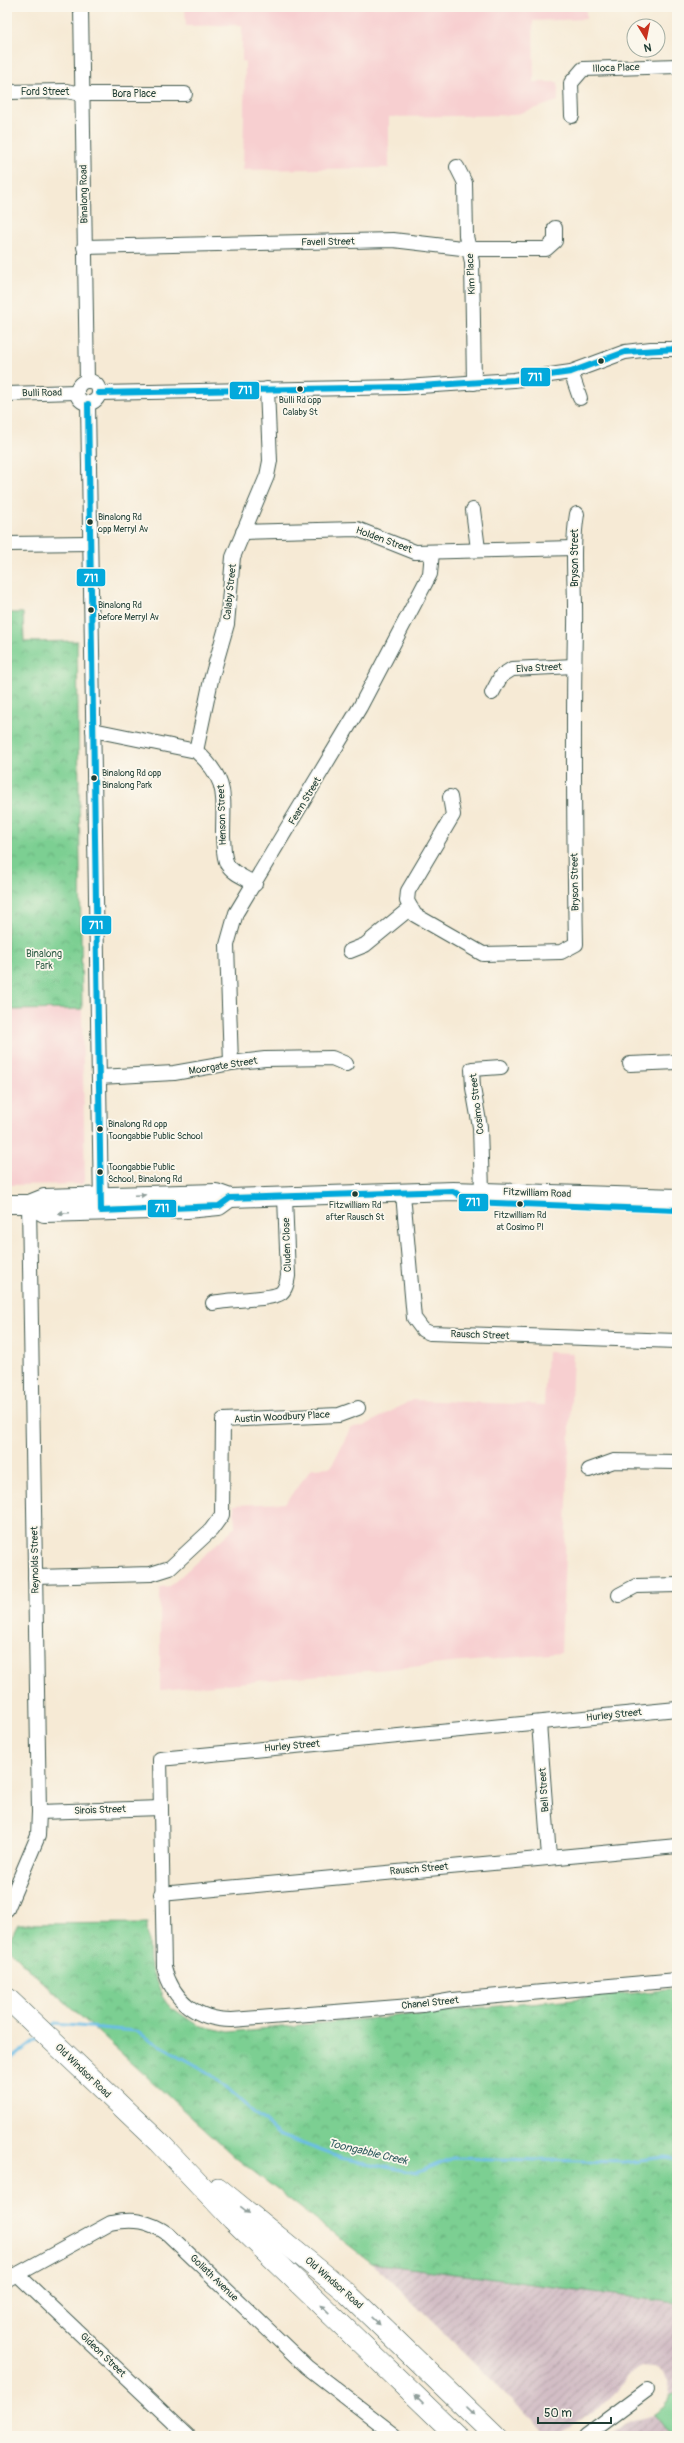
<svg xmlns="http://www.w3.org/2000/svg" width="684" height="2443" font-family="Pangolin,sans-serif">
	<defs>
		<pattern id="industrial-furrows" width="10" height="10" patternUnits="userSpaceOnUse"><rect width="10" height="10" fill="#d2bdc5"/><path d="M-1 1l2-2M0 10L10 0M9 11l2-2" fill="none" stroke="#aa9ba1"/></pattern>
		<pattern id="park-crowns" width="20" height="18" patternUnits="userSpaceOnUse"><rect width="20" height="18" fill="#7bcf92"/><path d="M2 6a3 3 0 1 1 6 0M12 15a3 3 0 1 1 6 0" fill="none" stroke="#64a978"/></pattern>
	</defs>
	<rect width="100%" height="100%" fill="#fbf7ec"/>
	<filter id="ink" filterUnits="userSpaceOnUse"><feTurbulence type="fractalNoise" baseFrequency=".025" numOctaves="2"/><feDisplacementMap in="SourceGraphic" scale="8" xChannelSelector="R" yChannelSelector="G"/><feConvolveMatrix kernelMatrix="1 2 1 2 8 2 1 2 1" color-interpolation-filters="sRGB"/></filter>
	<filter id="wash" filterUnits="userSpaceOnUse"><feTurbulence type="fractalNoise" baseFrequency=".012" numOctaves="4" result="noise"/><feDisplacementMap in="SourceGraphic" scale="16" xChannelSelector="R" yChannelSelector="G"/><feGaussianBlur stdDeviation="0.9" result="paint"/><feColorMatrix in="noise" values="0 0 0 0 0 0 0 0 0 0 0 0 0 0 0 0 0 1.4 0 .05"/><feComposite in="paint" operator="in"/></filter>
	<g filter="url(#wash)">
		<rect width="100%" height="100%" fill="#f6ead5"/>
		<g fill="#f7cfd0">
			<path d="M 185,7 L 586,7 L 586,19 L 533,21 L 534,82 L 558,82 L 558,101 L 514,115 L 389,117 L 389,168 L 243,170 L 245,62 L 242,61 L 242,25 L 186,26 Z"/>
			<path d="M 82,1009 L 85,1181 L 83,1184 L 7,1185 L 7,1010 Z"/>
			<path d="M 547,1352 L 573,1353 L 561,1653 L 160,1690 L 160,1587 L 170,1586 L 235,1527 L 234,1505 L 285,1503 L 312,1468 L 331,1467 L 351,1427 L 364,1426 L 412,1400 L 544,1405 Z"/>
		</g>
		<g fill="url(#industrial-furrows)">
			<path d="M 372,2263 L 677,2303 L 677,2393 L 670,2395 L 669,2382 L 662,2372 L 654,2368 L 641,2367 L 626,2377 L 611,2398 L 560,2434 L 542,2432 L 529,2416 Z"/>
			<path d="M 654,2415 L 670,2436 L 609,2436 L 629,2422 Z"/>
		</g>
		<path fill="#7bcf92" stroke="#4d8663" d="M 677,2393 L 677,2436 L 670,2436 L 654,2415 L 666,2406 L 670,2395 Z"/>
		<g fill="url(#park-crowns)" stroke="#4d8663">
			<path d="M 7,613 L 23,613 L 24,642 L 77,641 L 82,1009 L 7,1010 Z"/>
			<path d="M 147,1923 L 149,1963 L 162,1996 L 168,2005 L 197,2025 L 229,2032 L 677,1989 L 677,2303 L 372,2263 L 236,2158 L 19,1960 L 7,1945 L 18,1924 Z"/>
		</g>
		<g fill="none" stroke-linecap="round" stroke-linejoin="round">
			<g stroke="#6bbde7" stroke-width="3">
				<path d="M 50,2028 L 55,2024 L 135,2031 L 208,2072 L 279,2135 L 341,2158 L 416,2173 L 453,2158 L 624,2162 L 665,2157 L 677,2159"/>
				<path d="M 7,2062 L 38,2038"/>
			</g>
		</g>
	</g>
	<g filter="url(#ink)">
		<g fill="none" stroke-linecap="round" stroke-linejoin="round">
			<g stroke="#3f574c" stroke-width="16">
				<g id="minor">
					<path d="M 81,7 L 87,381"/>
					<path d="M 7,92 L 66,91 L 82,94 L 185,94"/>
					<path d="M 572,116 L 571,83 L 583,69 L 677,66"/>
					<path d="M 457,167 L 465,183 L 466,236 L 472,262 L 474,383"/>
					<path d="M 84,247 L 393,240 L 470,249 L 546,249 L 555,241 L 555,228"/>
					<path d="M 571,372 L 580,398"/>
					<circle cx="88" cy="392" r="11"/>
					<path d="M 99,393 L 404,387 L 514,380 L 571,372 L 625,352 L 651,349 L 677,349"/>
					<path d="M 7,394 L 76,392"/>
					<path d="M 88,404 L 101,1205"/>
					<path d="M 473,510 L 478,549"/>
					<path d="M 243,532 L 357,529 L 415,552 L 574,548"/>
					<path d="M 7,544 L 90,543"/>
					<path d="M 492,693 L 501,676 L 512,669 L 574,666"/>
					<path d="M 93,730 L 196,751 C 229,781 223,795 223,837 C 224,846 223,856 227,864 C 233,874 246,878 255,884"/>
					<path d="M 196,751 L 211,680 L 227,624 L 233,557 L 267,476 L 270,461 L 267,389"/>
					<path d="M 450,797 L 453,815 L 408,891 L 407,901 L 415,915 L 483,954 L 561,952 L 576,944 C 574,838 573,732 575,626 C 576,589 571,550 577,514"/>
					<path d="M 350,951 L 365,945 L 409,909"/>
					<path d="M 231,1063 L 227,945 L 236,913 L 360,707 L 430,574 L 432,552"/>
					<path d="M 630,1064 L 677,1062"/>
					<path d="M 99,1077 L 174,1073 L 231,1063 L 265,1059 L 332,1058 L 346,1064"/>
					<path d="M 482,1191 L 480,1127 L 473,1088 L 472,1069 L 501,1067"/>
					<path d="M 403,1194 L 414,1318 L 423,1330 L 430,1333 L 677,1341"/>
					<path d="M 213,1303 C 228,1299 271,1300 281,1293 C 286,1289 287,1282 288,1276 L 285,1197"/>
					<path d="M 589,1470 L 614,1461 L 677,1462"/>
					<path d="M 35,1577 L 151,1574 L 170,1568 L 211,1530 L 222,1515 L 223,1420 L 339,1415 L 358,1408"/>
					<path d="M 619,1595 L 636,1586 L 677,1585"/>
					<path d="M 677,1709 L 160,1759 L 164,1967 C 173,2001 197,2020 232,2020 L 423,2005 L 453,2000 L 677,1980"/>
					<path d="M 539,1723 L 549,1857"/>
					<path d="M 39,1812 L 161,1808"/>
					<path d="M 161,1894 L 677,1846"/>
					<path d="M 7,1909 L 38,1836 L 39,1812 L 29,1204"/>
					<path d="M 17,2274 L 188,2436"/>
					<path d="M 7,2280 L 111,2223 C 133,2218 149,2221 168,2234 L 307,2367 L 396,2436"/>
					<path d="M 585,2436 L 647,2390"/>
				</g>
			</g>
			<g stroke="#3f574c" stroke-width="20">
				<g id="major">
					<path d="M 7,1204 L 29,1204 L 44,1198 L 216,1193 L 230,1198 L 453,1191 L 677,1198"/>
					<path d="M 29,1204 L 44,1213 L 187,1209 L 219,1206 L 230,1198"/>
				</g>
			</g>
			<g stroke="#3f574c" stroke-width="22">
				<g id="highway">
					<path d="M 7,1998 L 160,2143 L 232,2219 L 457,2436"/>
					<path d="M 218,2188 L 347,2293 L 495,2436"/>
				</g>
			</g>
			<use href="#minor" stroke="#fff" stroke-width="14"/>
			<use href="#major" stroke="#fff" stroke-width="18"/>
			<use href="#highway" stroke="#fff" stroke-width="21"/>
			<g stroke="#fbf7ec" stroke-width="9">
				<g id="bus-1">
					<path d="M 99,393 L 404,387 L 514,380 L 571,372 L 625,352 L 677,349"/>
					<path d="M 88,404 L 101,1211 L 219,1206 L 230,1198 L 453,1191 L 469,1202 L 677,1210"/>
				</g>
			</g>
			<use href="#bus-1" stroke="#03a9dc" stroke-width="6"/>
		</g>
		<defs><path id="oneway-solid" d="M-6-.8H1V-3.2L6.5 0L1 3.2V.8H-6Z"/></defs>
		<g fill="#8f9e9a">
			<use href="#oneway-solid" transform="translate(140 1195) rotate(-2)"/>
			<use href="#oneway-solid" transform="translate(64 1213) rotate(178)"/>
			<use href="#oneway-solid" transform="translate(245 2210) rotate(38)"/>
			<use href="#oneway-solid" transform="translate(325 2309) rotate(-136)"/>
			<use href="#oneway-solid" transform="translate(376 2321) rotate(44)"/>
			<use href="#oneway-solid" transform="translate(419 2399) rotate(-136)"/>
			<use href="#oneway-solid" transform="translate(470 2411) rotate(44)"/>
		</g>
	</g>
	<g fill="#1f3d34" stroke="#fbf7ec" stroke-width="1.5">
		<circle cx="601" cy="361" r="3.5"/>
		<circle cx="300" cy="389" r="3.5"/>
		<circle cx="90" cy="522" r="3.5"/>
		<circle cx="91" cy="610" r="3.5"/>
		<circle cx="94" cy="778" r="3.5"/>
		<circle cx="100" cy="1129" r="3.5"/>
		<circle cx="100" cy="1172" r="3.5"/>
		<circle cx="355" cy="1194" r="3.5"/>
		<circle cx="520" cy="1204" r="3.5"/>
	</g>
	<g text-anchor="middle" dominant-baseline="central" stroke-width="3.5" stroke-linejoin="round" paint-order="stroke">
		<g font-size="9" fill="#1f3d34" stroke="#fbf7ec" text-anchor="start">
			<text x="300" y="400" text-anchor="middle">Bulli Rd opp<tspan x="300" dy="12">Calaby St</tspan></text>
			<text x="98" y="517">Binalong Rd<tspan x="98" dy="12">opp Merryl Av</tspan></text>
			<text x="98" y="605">Binalong Rd<tspan x="98" dy="12">before Merryl Av</tspan></text>
			<text x="102" y="773">Binalong Rd opp<tspan x="102" dy="12">Binalong Park</tspan></text>
			<text x="108" y="1124">Binalong Rd opp<tspan x="108" dy="12">Toongabbie Public School</tspan></text>
			<text x="108" y="1167">Toongabbie Public<tspan x="108" dy="12">School, Binalong Rd</tspan></text>
			<text x="355" y="1205" text-anchor="middle">Fitzwilliam Rd<tspan x="355" dy="12">after Rausch St</tspan></text>
			<text x="520" y="1215" text-anchor="middle">Fitzwilliam Rd<tspan x="520" dy="12">at Cosimo Pl</tspan></text>
		</g>
		<g font-size="10" fill="#1f3d34" stroke="#fbf7ec">
			<text transform="translate(616 68) rotate(-2)">Illoca Place</text>
			<text x="45" y="92">Ford Street</text>
			<text x="134" y="94">Bora Place</text>
			<text transform="translate(84 194) rotate(-91)">Binalong Road</text>
			<text transform="translate(328 242) rotate(-1)">Favell Street</text>
			<text transform="translate(471 274) rotate(-93)">Kim Place</text>
			<text transform="translate(42 393) rotate(-1)">Bulli Road</text>
			<text transform="translate(384 540) rotate(20)">Holden Street</text>
			<text transform="translate(575 558) rotate(-90)">Bryson Street</text>
			<text transform="translate(230 592) rotate(-84)">Calaby Street</text>
			<text transform="translate(539 668) rotate(-3)">Elva Street</text>
			<text transform="translate(305 801) rotate(-59)">Fearn Street</text>
			<text transform="translate(222 815) rotate(-92)">Henson Street</text>
			<text transform="translate(575 882) rotate(-91)">Bryson Street</text>
			<text transform="translate(223 1066) rotate(-9)">Moorgate Street</text>
			<text transform="translate(477 1104) rotate(-97)">Cosimo Street</text>
			<text transform="translate(537 1193) rotate(2)">Fitzwilliam Road</text>
			<text transform="translate(287 1245) rotate(-92)">Cluden Close</text>
			<text transform="translate(480 1335) rotate(2)">Rausch Street</text>
			<text transform="translate(282 1417) rotate(-3)">Austin Woodbury Place</text>
			<text transform="translate(35 1560) rotate(-91)">Reynolds Street</text>
			<text transform="translate(614 1715) rotate(-6)">Hurley Street</text>
			<text transform="translate(292 1746) rotate(-5)">Hurley Street</text>
			<text transform="translate(544 1790) rotate(-94)">Bell Street</text>
			<text transform="translate(100 1810) rotate(-2)">Sirois Street</text>
			<text transform="translate(419 1869) rotate(-5)">Rausch Street</text>
			<text transform="translate(430 2003) rotate(-6)">Chanel Street</text>
			<text transform="translate(83 2071) rotate(44)">Old Windsor Road</text>
			<text transform="translate(214 2278) rotate(44)">Goliath Avenue</text>
			<text transform="translate(334 2283) rotate(41)">Old Windsor Road</text>
			<text transform="translate(103 2355) rotate(44)">Gideon Street</text>
		</g>
		<g font-size="10" fill="#36624c" stroke="#fbf7ec">
			<text x="44" y="954">Binalong<tspan x="44" dy="12">Park</tspan></text>
		</g>
		<g font-size="11" font-style="italic" fill="#325d61" stroke="#fbf7ec">
			<text transform="translate(368 2152) rotate(13)">Toongabbie Creek</text>
		</g>
	</g>
	<g stroke="#fbf7ec" stroke-width="1.5">
		<rect x="520" y="367" width="31" height="20" rx="4" fill="#03a9dc"/>
		<rect x="229" y="381" width="31" height="19" rx="4" fill="#03a9dc"/>
		<rect x="76" y="568" width="30" height="19" rx="4" fill="#03a9dc"/>
		<rect x="81" y="915" width="31" height="20" rx="4" fill="#03a9dc"/>
		<rect x="458" y="1193" width="31" height="19" rx="4" fill="#03a9dc"/>
		<rect x="147" y="1199" width="30" height="19" rx="4" fill="#03a9dc"/>
	</g>
	<g font-size="11" text-anchor="middle" font-weight="bold" fill="#fff">
		<text x="535" y="381">711</text>
		<text x="245" y="394">711</text>
		<text x="91" y="582">711</text>
		<text x="96" y="929">711</text>
		<text x="473" y="1206">711</text>
		<text x="162" y="1212">711</text>
	</g>
	<rect width="684" height="2443" fill="none" stroke="#fbf7ec" stroke-width="24"/>
	<g transform="translate(646 38) rotate(170)"><circle r="19" fill="#fbf7ec" stroke="#a3ada2"/>
	<path d="M0-3L7 15L0 10L-7 15Z" fill="#c8321e"/>
	<text y="-6" font-size="11" font-weight="bold" text-anchor="middle" fill="#1f3d34">N</text>
	</g>
	<path d="M538 2417v6h73v-6" fill="none" stroke="#1f3d34" stroke-width="2"/>
	<text x="544" y="2417" font-size="12" fill="#1f3d34" stroke="#fbf7ec" stroke-width="3" paint-order="stroke">50 m</text>
</svg>
